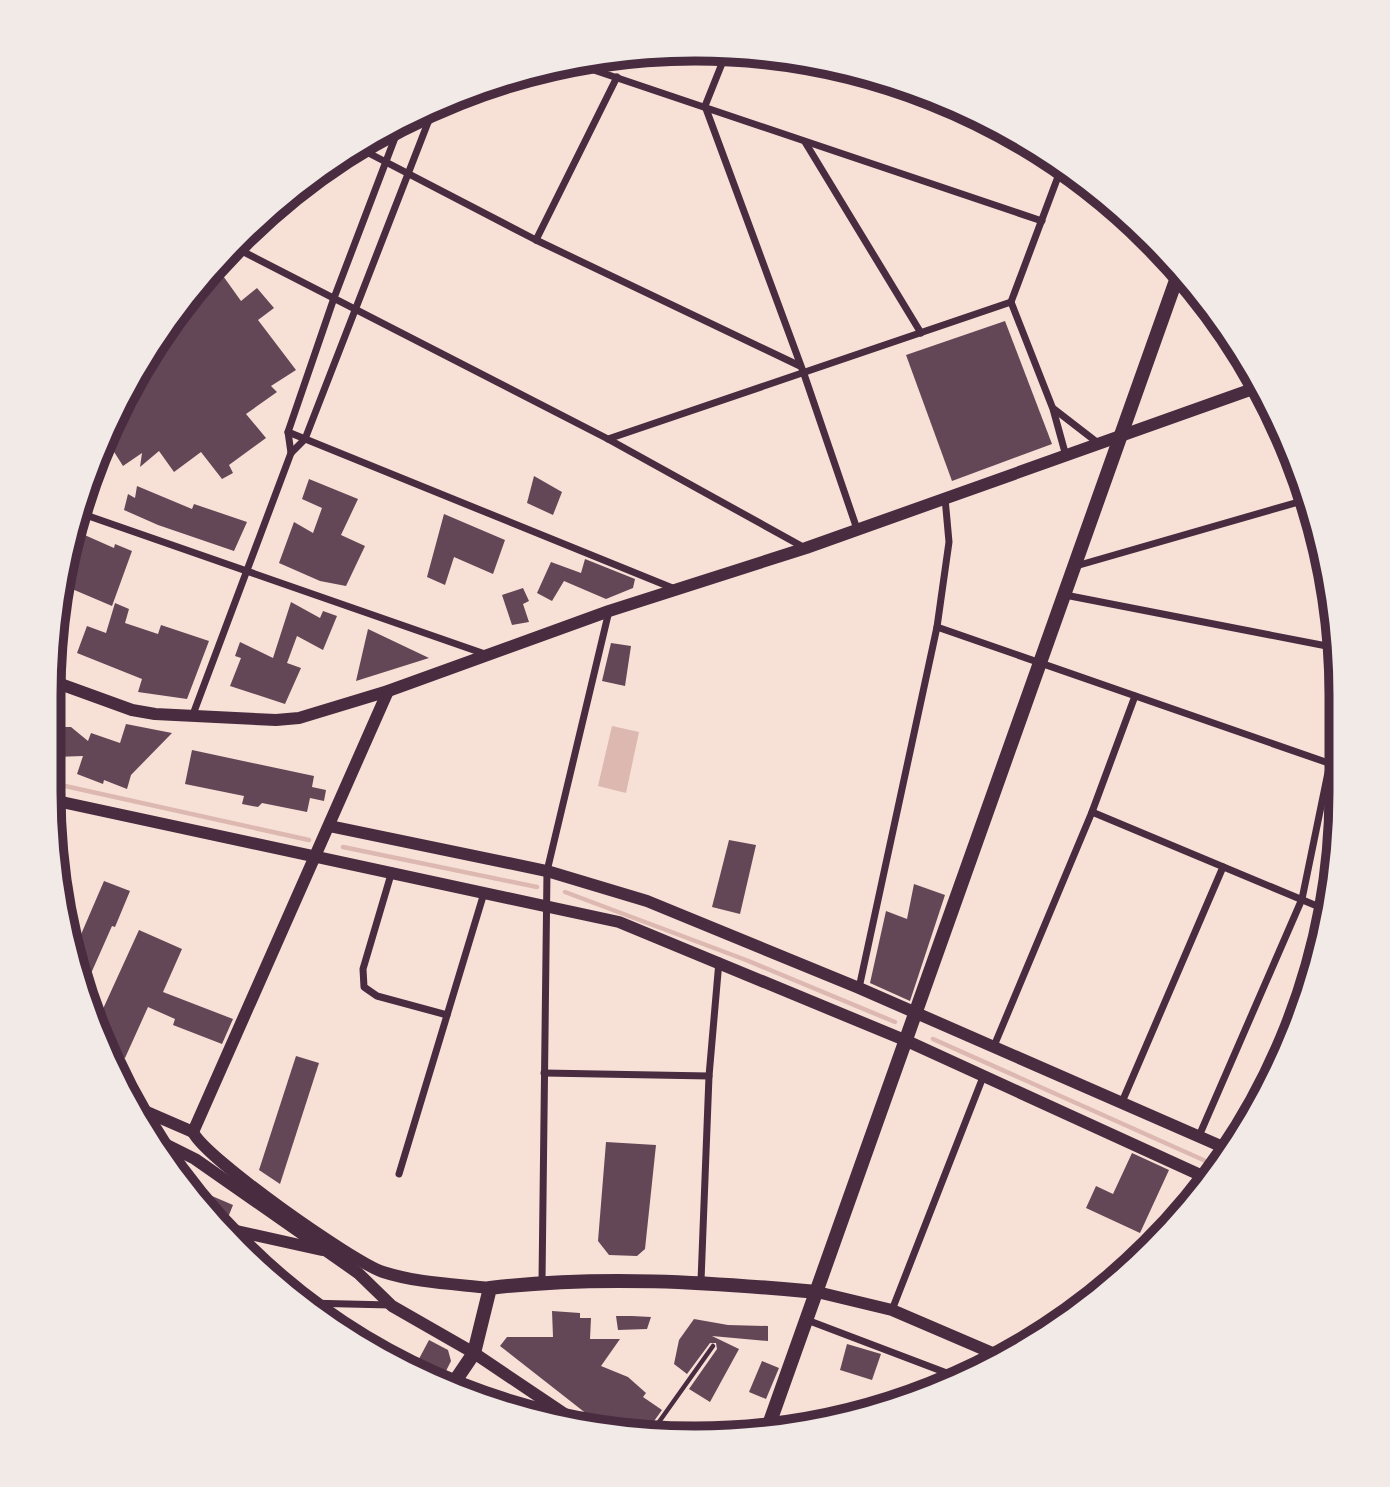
<svg xmlns="http://www.w3.org/2000/svg" width="1390" height="1487" font-family="'Alegreya Sans',sans-serif">
	<rect width="100%" height="100%" fill="#f7e1d7"/>
	<path fill="#dcb8b0" d="M 612,726 L 639,732 L 626,793 L 598,786 Z"/>
	<g fill="none" stroke-linecap="round" stroke-linejoin="round">
		<g stroke="#dcb8b0" stroke-width="4.5">
			<path d="M 56,784 L 309,840"/>
			<path d="M 343,847 L 537,887"/>
			<path d="M 565,892 L 746,960 L 895,1022"/>
			<path d="M 933,1039 L 1219,1167"/>
		</g>
	</g>
	<g fill="#644757">
		<path d="M 216,266 L 241,301 L 257,288 L 274,308 L 258,320 L 296,370 L 271,386 L 277,392 L 246,414 L 266,438 L 229,465 L 233,473 L 222,479 L 201,452 L 174,472 L 159,451 L 140,467 L 142,453 L 123,466 L 111,447 L 98,456 L 116,409 L 182,302 Z"/>
		<path d="M 1005,321 L 1052,444 L 952,481 L 906,355 Z"/>
		<path d="M 534,476 L 562,492 L 553,515 L 527,503 Z"/>
		<path d="M 309,479 L 358,499 L 341,535 L 365,546 L 346,586 L 320,581 L 279,563 L 294,522 L 313,533 L 322,508 L 302,499 Z"/>
		<path d="M 137,486 L 192,509 L 194,504 L 247,522 L 234,551 L 158,525 L 124,510 L 128,494 L 135,498 Z"/>
		<path d="M 444,514 L 505,540 L 493,574 L 454,557 L 445,585 L 427,577 Z"/>
		<path d="M 71,529 L 114,548 L 115,544 L 132,551 L 112,606 L 65,586 L 70,565 L 65,563 Z"/>
		<path d="M 585,559 L 635,579 L 633,588 L 606,599 L 564,581 L 552,601 L 537,593 L 551,562 L 581,573 Z"/>
		<path d="M 523,588 L 529,601 L 523,604 L 529,622 L 512,625 L 502,595 Z"/>
		<path d="M 291,602 L 320,618 L 323,611 L 337,616 L 323,650 L 297,636 L 287,663 L 301,668 L 285,704 L 230,686 L 241,658 L 235,656 L 240,642 L 273,658 Z"/>
		<path d="M 115,603 L 129,609 L 125,623 L 158,634 L 161,625 L 209,641 L 187,699 L 138,692 L 142,679 L 77,653 L 87,626 L 106,633 Z"/>
		<path d="M 368,629 L 429,658 L 356,681 Z"/>
		<path d="M 611,643 L 631,646 L 625,686 L 602,681 Z"/>
		<path d="M 126,724 L 172,733 L 131,775 L 127,789 L 104,780 L 103,784 L 77,774 L 83,756 L 55,757 L 54,727 L 71,727 L 88,741 L 91,733 L 120,743 Z"/>
		<path d="M 192,750 L 314,776 L 312,787 L 326,790 L 324,801 L 310,798 L 307,812 L 262,803 L 258,807 L 242,804 L 244,796 L 185,784 Z"/>
		<path d="M 729,840 L 756,845 L 740,914 L 712,907 Z"/>
		<path d="M 104,881 L 130,891 L 115,927 L 112,926 L 85,987 L 73,953 Z"/>
		<path d="M 914,884 L 945,895 L 910,1001 L 870,983 L 886,911 L 907,919 Z"/>
		<path d="M 139,930 L 182,949 L 163,992 L 233,1019 L 222,1044 L 173,1025 L 175,1019 L 148,1007 L 125,1058 L 106,1049 L 97,1022 Z"/>
		<path d="M 296,1056 L 319,1063 L 280,1184 L 259,1170 Z"/>
		<path d="M 606,1142 L 656,1145 L 645,1249 L 637,1256 L 609,1255 L 598,1241 Z"/>
		<path d="M 1132,1153 L 1169,1170 L 1140,1233 L 1086,1208 L 1096,1186 L 1113,1194 Z"/>
		<path d="M 212,1196 L 233,1205 L 227,1220 L 212,1216 L 205,1210 Z"/>
		<path d="M 552,1311 L 580,1313 L 580,1318 L 591,1318 L 590,1339 L 620,1339 L 601,1366 L 628,1377 L 646,1393 L 643,1397 L 662,1410 L 644,1435 L 606,1429 L 500,1346 L 507,1337 L 553,1337 Z"/>
		<path d="M 616,1316 L 632,1316 L 651,1317 L 647,1329 L 618,1330 Z"/>
		<path d="M 694,1319 L 728,1325 L 768,1326 L 768,1341 L 712,1336 L 739,1349 L 710,1402 L 689,1389 L 717,1349 L 716,1343 L 710,1343 L 687,1374 L 674,1364 L 679,1340 Z"/>
		<path d="M 429,1340 L 448,1350 L 451,1361 L 440,1383 L 412,1372 Z"/>
		<path d="M 847,1344 L 881,1354 L 872,1380 L 840,1370 Z"/>
		<path d="M 762,1361 L 779,1368 L 766,1399 L 749,1392 Z"/>
	</g>
	<g fill="none" stroke-linecap="round" stroke-linejoin="round">
		<path stroke="#4a2c40" stroke-width="4.5" d="M 649,1436 L 713,1346"/>
		<g stroke="#4a2c40" stroke-width="7">
			<path d="M 727,51 L 705,106 L 804,374 L 857,529"/>
			<path d="M 573,63 L 1042,221"/>
			<path d="M 805,142 L 921,333"/>
			<path d="M 357,147 L 536,240 L 800,366"/>
			<path d="M 1062,166 L 1011,302 L 1053,409 L 1066,456"/>
			<path d="M 536,240 L 617,77"/>
			<path d="M 234,247 L 608,439 L 805,548"/>
			<path d="M 1054,409 L 1098,443"/>
			<path d="M 288,432 L 675,589"/>
			<path d="M 608,439 L 1011,302"/>
			<path d="M 291,453 L 288,432 L 334,298 L 401,122"/>
			<path d="M 77,512 L 485,654"/>
			<path d="M 1076,566 L 1309,499"/>
			<path d="M 1065,595 L 1337,648"/>
			<path d="M 937,627 L 1340,767"/>
			<path d="M 192,717 L 291,453 L 305,439 L 434,107"/>
			<path d="M 1092,812 L 1329,911"/>
			<path d="M 392,871 L 363,969 L 364,987 L 377,996 L 447,1015"/>
			<path d="M 859,988 L 937,627 L 949,542 L 945,498"/>
			<path d="M 994,1046 L 1092,812 L 1135,696"/>
			<path d="M 544,1073 L 709,1076"/>
			<path d="M 1122,1102 L 1223,867"/>
			<path d="M 1199,1136 L 1302,899 L 1339,719"/>
			<path d="M 399,1174 L 484,893"/>
			<path d="M 701,1281 L 709,1076 L 719,961"/>
			<path d="M 542,1282 L 547,871 L 609,611"/>
			<path d="M 306,1303 L 390,1305"/>
			<path d="M 892,1310 L 983,1077"/>
			<path d="M 807,1320 L 960,1378"/>
		</g>
		<g stroke="#4a2c40" stroke-width="12">
			<path d="M 52,681 L 132,710 L 155,714 L 276,720 L 299,718 L 388,691 L 609,611 L 806,548 L 1261,386"/>
			<path d="M 57,801 L 619,922 L 907,1041 L 1209,1179"/>
			<path d="M 330,826 L 547,871 L 647,901 L 859,988 L 1232,1151"/>
			<path d="M 133,1106 L 193,1132"/>
			<path d="M 193,1132 L 388,691"/>
			<path d="M 193,1132 C 206,1159 353,1262 383,1272 C 417,1283 455,1284 490,1288"/>
			<path d="M 153,1138 L 195,1159 L 358,1273 L 392,1306 L 474,1353 L 581,1425"/>
			<path d="M 223,1228 L 322,1250"/>
			<path d="M 817,1292 L 892,1310 L 1004,1358"/>
		</g>
		<g stroke="#4a2c40" stroke-width="14">
			<path d="M 451,1387 L 474,1353 L 490,1288 C 599,1275 708,1282 817,1292"/>
			<path d="M 766,1433 L 1180,269"/>
		</g>
	</g>
	<path d="M0 0H1390V1487H0ZM695 61H695A634 634 0 0 1 1329 695V792A634 634 0 0 1 695 1426H695A634 634 0 0 1 61 792V695A634 634 0 0 1 695 61Z" fill="#f1eae7" fill-rule="evenodd"/>
	<path fill="none" stroke="#4a2c40" stroke-width="9" d="M695 61H695A634 634 0 0 1 1329 695V792A634 634 0 0 1 695 1426H695A634 634 0 0 1 61 792V695A634 634 0 0 1 695 61Z"/>
</svg>
